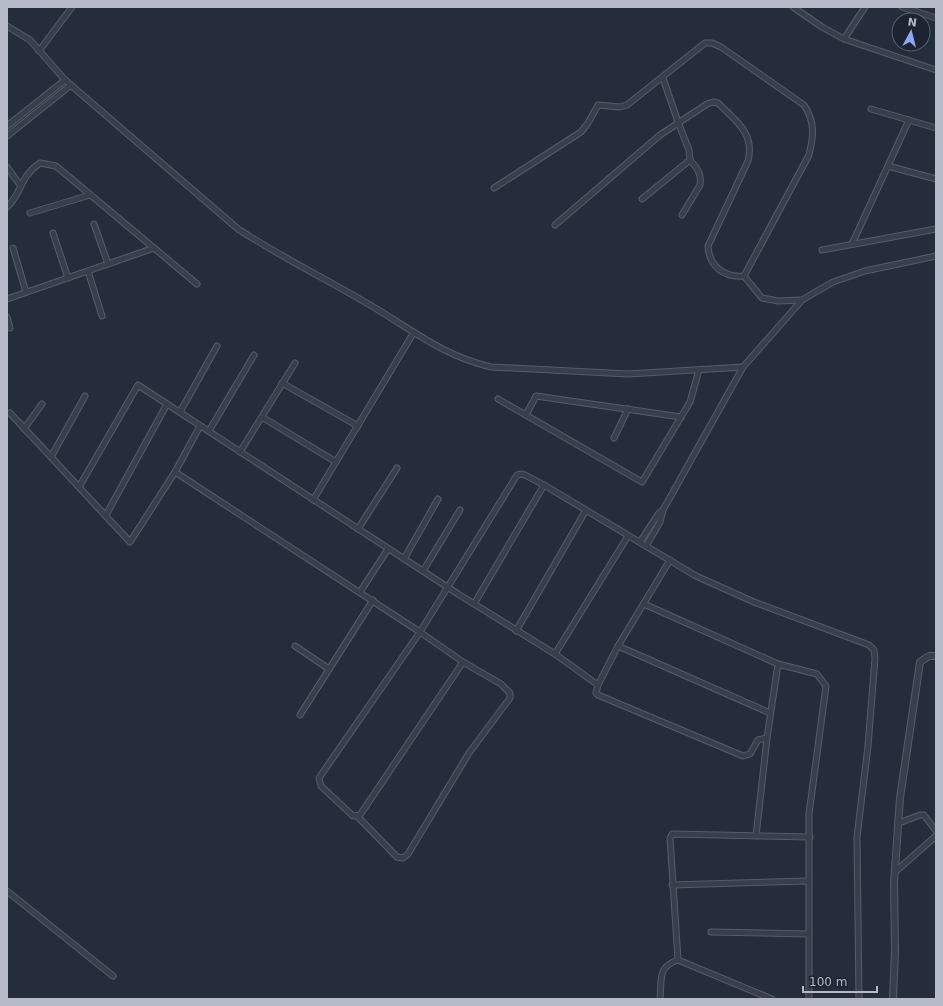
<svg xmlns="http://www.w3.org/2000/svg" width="943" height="1006" font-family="'DejaVu Sans',sans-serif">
	<rect width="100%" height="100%" fill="#252c3c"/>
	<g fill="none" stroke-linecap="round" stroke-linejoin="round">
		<g stroke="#575c6a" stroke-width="7">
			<g id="minor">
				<path d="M 793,7 L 822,27 L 844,39 L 936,70"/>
				<path d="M 902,7 L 936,18"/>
				<path d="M 7,26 L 30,40 L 65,80 L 238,229 C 281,257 326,279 370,305 C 411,329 443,356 491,367 L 628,374 L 743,367"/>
				<path d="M 844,39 L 865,7"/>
				<path d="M 39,51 L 72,7"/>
				<path d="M 871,109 L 936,128"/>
				<path d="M 7,126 L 65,80"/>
				<path d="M 7,136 L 71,85"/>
				<path d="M 888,166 L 936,179"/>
				<path d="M 7,167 L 20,185"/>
				<path d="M 494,188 L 581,132 L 588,123 L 598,105 L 620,107 L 627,105 L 705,43 L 712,43 L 721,47 L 804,105 C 815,122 814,135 809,155 L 744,276 L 762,298 L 778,301 L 802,300"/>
				<path d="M 642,199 L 690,160 L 689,150 L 678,122 L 663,78"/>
				<path d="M 7,207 C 22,194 19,177 40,163 L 56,166 L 197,284"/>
				<path d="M 30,213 L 90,195"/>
				<path d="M 682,215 L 700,185 C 702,174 697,168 690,160"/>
				<path d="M 94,224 L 108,264"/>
				<path d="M 555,225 L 660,135 L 707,104 L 713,102 L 718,103 C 736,121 755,133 748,161 L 708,246 C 709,266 724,278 744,276"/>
				<path d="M 53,233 L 68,278"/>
				<path d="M 852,244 L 909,120"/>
				<path d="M 13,248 L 26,292"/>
				<path d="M 822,250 L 936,229"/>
				<path d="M 88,271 L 102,316"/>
				<path d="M 7,299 L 154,248"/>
				<path d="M 7,317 L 10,328"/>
				<path d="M 282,383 L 358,426"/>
				<path d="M 498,399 L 642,482 L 690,402 L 699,370"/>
				<path d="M 180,412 L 217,346"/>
				<path d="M 10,413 L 130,542 L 175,472 L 200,426"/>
				<path d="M 526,415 L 536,396 L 681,417"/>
				<path d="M 262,417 L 336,462"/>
				<path d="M 24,429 L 42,404"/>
				<path d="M 209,431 L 254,355"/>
				<path d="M 614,438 L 628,409"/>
				<path d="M 240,452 L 295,363"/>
				<path d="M 51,457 L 85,396"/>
				<path d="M 175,472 L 420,632 L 463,662 L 360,815 L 353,816 L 321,786 L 319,778 L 420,632 L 517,475 L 523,474 L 544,485 L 696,576 L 754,602 L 869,645 L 874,650 L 875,658 L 868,746 L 857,837 L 859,999"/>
				<path d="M 79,487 L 138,385 L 458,594 L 555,654 L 598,685 L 618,646 L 670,560"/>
				<path d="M 313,500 L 414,332"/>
				<path d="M 106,515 L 167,404"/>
				<path d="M 358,529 L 397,468"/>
				<path d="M 640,542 L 659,513 L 663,510 L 743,367 L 802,300 L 833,282 L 865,271 L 936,256"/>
				<path d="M 646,546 L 660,522 L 663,510"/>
				<path d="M 404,559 L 438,499"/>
				<path d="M 423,571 L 460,510"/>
				<path d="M 360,592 L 388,549"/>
				<path d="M 474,604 L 544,485"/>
				<path d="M 644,604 L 778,664 L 817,674 L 826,686 L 809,814 L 809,999"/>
				<path d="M 516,631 L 586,510"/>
				<path d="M 295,646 L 329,669"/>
				<path d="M 618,646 L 770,713"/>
				<path d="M 555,654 L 628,536"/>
				<path d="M 598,685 L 596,693 L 598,695 L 743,756 L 750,754 L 758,740 L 767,738"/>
				<path d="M 300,715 L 373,600"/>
				<path d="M 357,816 L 397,857 L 403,858 L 408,854 L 469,753 L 510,698 L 510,693 L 501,684 L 463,662"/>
				<path d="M 899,823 L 920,815 L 924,815 L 936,831"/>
				<path d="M 756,836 L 767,738 L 778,664"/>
				<path d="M 895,872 L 936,836"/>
				<path d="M 672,885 L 808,881"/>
				<path d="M 7,891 L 113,976"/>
				<path d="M 711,932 L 809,934"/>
				<path d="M 660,999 C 662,979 657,967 678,960"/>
				<path d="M 772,999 L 678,960 L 670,838 L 672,834 L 810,837"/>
			</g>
		</g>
		<g stroke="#575c6a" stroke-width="8">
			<path id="tertiary" d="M 893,999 L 895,951 L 894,883 L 900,798 L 920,662 L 929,656 L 936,656"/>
		</g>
		<use href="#minor" stroke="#393e4c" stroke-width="5"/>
		<use href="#tertiary" stroke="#393e4c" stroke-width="6"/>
	</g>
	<rect width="943" height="1006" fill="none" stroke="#b5b9c8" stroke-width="16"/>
	<g transform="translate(911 32) rotate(7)"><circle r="19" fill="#1e2331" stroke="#5a5f6d"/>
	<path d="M0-3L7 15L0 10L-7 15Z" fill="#8fa7f2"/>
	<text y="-6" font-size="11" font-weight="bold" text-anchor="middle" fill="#b5b9c8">N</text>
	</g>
	<path d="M803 986v6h74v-6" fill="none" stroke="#b5b9c8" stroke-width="2"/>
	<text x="809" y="986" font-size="12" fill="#b5b9c8" stroke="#1e2331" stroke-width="3" paint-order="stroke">100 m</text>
</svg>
